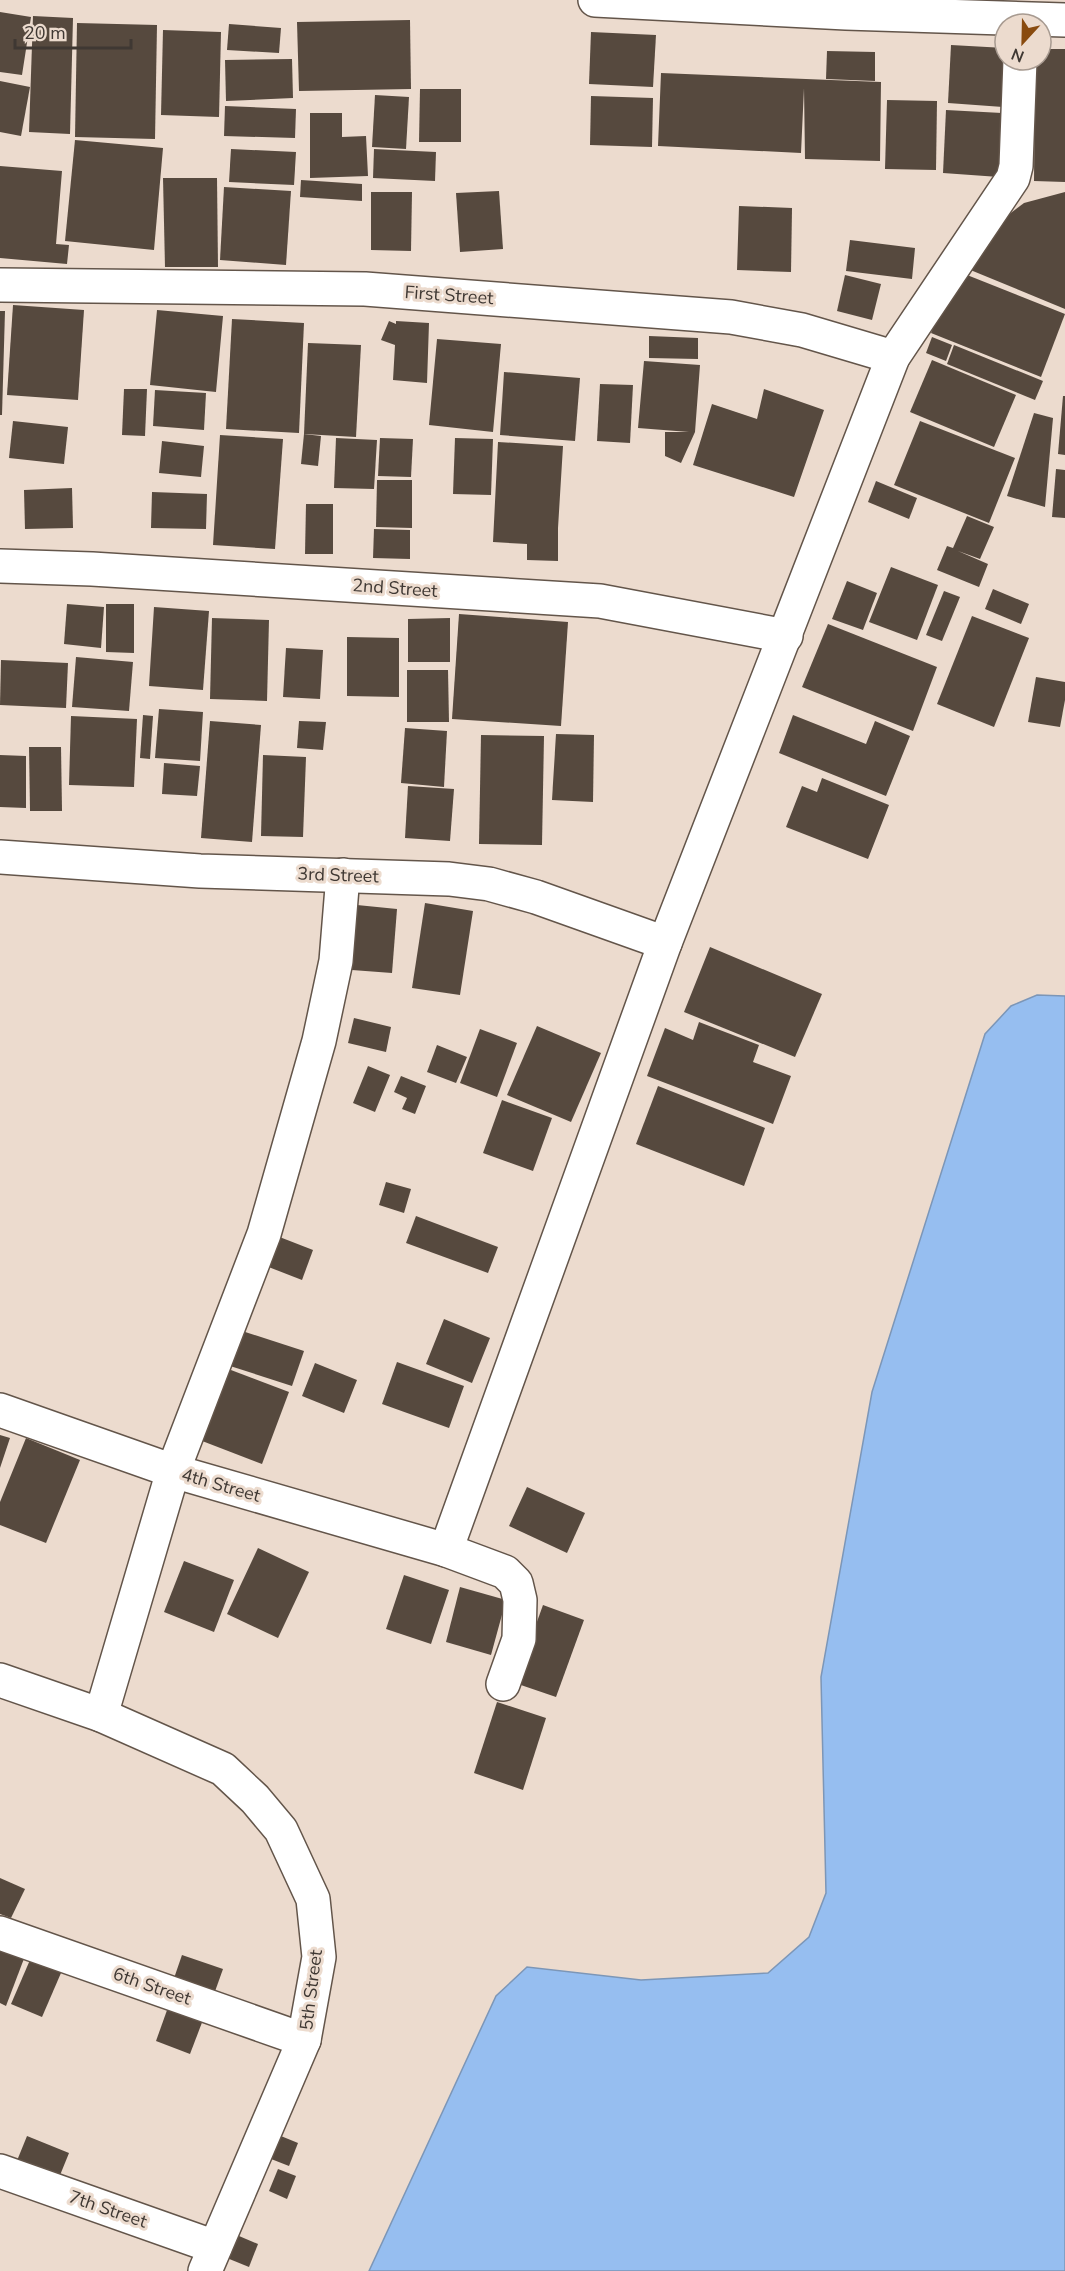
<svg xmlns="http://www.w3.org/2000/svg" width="1065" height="2271" font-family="'Nunito Sans',sans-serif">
	<rect width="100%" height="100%" fill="#ecdbce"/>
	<path fill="#96bef0" stroke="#7c96b7" stroke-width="1.5" d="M 1037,995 L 1065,996 L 1065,2271 L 369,2271 L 496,1996 L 527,1967 L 641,1980 L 768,1973 L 809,1937 L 826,1893 L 821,1677 L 872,1392 L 985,1034 L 1011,1006 Z"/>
	<g fill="#56493e">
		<path d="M 0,12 L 31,17 L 22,75 L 0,72 Z"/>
		<path d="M 33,16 L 73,18 L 70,134 L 29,132 Z"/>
		<path d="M 410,20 L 411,89 L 299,91 L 297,22 Z"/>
		<path d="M 77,23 L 157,25 L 155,139 L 75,137 Z"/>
		<path d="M 229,24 L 281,28 L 279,53 L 227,50 Z"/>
		<path d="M 163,30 L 221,32 L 219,117 L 161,115 Z"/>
		<path d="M 591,32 L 656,35 L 653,87 L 589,84 Z"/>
		<path d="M 951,45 L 1005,48 L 1003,107 L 948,103 Z"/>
		<path d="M 1041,49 L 1065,49 L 1065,182 L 1034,181 L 1035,60 L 1041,60 Z"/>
		<path d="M 827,51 L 875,52 L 875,81 L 826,79 Z"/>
		<path d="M 292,59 L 293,98 L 226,101 L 225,60 Z"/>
		<path d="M 661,73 L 881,82 L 880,161 L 805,159 L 804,88 L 801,153 L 658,146 Z"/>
		<path d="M 0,81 L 30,87 L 21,136 L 0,132 Z"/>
		<path d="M 420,89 L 461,89 L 461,142 L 419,142 Z"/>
		<path d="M 375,95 L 409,97 L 406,149 L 372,147 Z"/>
		<path d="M 591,96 L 653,98 L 652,147 L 590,145 Z"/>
		<path d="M 887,100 L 937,101 L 936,170 L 885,169 Z"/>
		<path d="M 225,106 L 296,109 L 295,138 L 224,136 Z"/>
		<path d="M 946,110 L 1002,113 L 999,177 L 943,173 Z"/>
		<path d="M 310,113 L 342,113 L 342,137 L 366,136 L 368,176 L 310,178 Z"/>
		<path d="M 75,140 L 163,148 L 154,250 L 65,241 Z"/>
		<path d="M 231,149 L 296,152 L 294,185 L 229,182 Z"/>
		<path d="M 374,149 L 436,152 L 435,181 L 373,178 Z"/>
		<path d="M 0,166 L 62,171 L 56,244 L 69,245 L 67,264 L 0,258 Z"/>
		<path d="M 163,178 L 217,178 L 218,267 L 165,267 Z"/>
		<path d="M 301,180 L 362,184 L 362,201 L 300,197 Z"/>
		<path d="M 224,187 L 291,191 L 286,265 L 220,260 Z"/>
		<path d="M 499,191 L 503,249 L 460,252 L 456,193 Z"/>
		<path d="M 371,192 L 412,192 L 411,251 L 371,250 Z"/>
		<path d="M 1065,192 L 1065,309 L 968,269 L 995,225 L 1024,203 Z"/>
		<path d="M 739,206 L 792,208 L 791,272 L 737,270 Z"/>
		<path d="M 850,240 L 915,248 L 912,279 L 846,271 Z"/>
		<path d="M 957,271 L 1065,314 L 1041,377 L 931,333 Z"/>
		<path d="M 845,275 L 881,284 L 872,320 L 837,311 Z"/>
		<path d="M 13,305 L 84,310 L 78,400 L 7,395 Z"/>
		<path d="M 157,310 L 223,316 L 216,392 L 150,385 Z"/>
		<path d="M 0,311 L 5,311 L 2,415 L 0,415 Z"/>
		<path d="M 232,319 L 304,323 L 299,433 L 226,429 Z"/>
		<path d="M 389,321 L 396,324 L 396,321 L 429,323 L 427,383 L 393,380 L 395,345 L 381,340 Z"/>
		<path d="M 649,336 L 698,338 L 698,359 L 649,358 Z"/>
		<path d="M 932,337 L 952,345 L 946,361 L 926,353 Z"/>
		<path d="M 437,339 L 501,344 L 493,432 L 429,425 Z"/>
		<path d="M 308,343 L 361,345 L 356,437 L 304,434 Z"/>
		<path d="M 954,345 L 1043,381 L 1035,400 L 947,364 Z"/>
		<path d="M 932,360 L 1016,395 L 994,447 L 910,412 Z"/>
		<path d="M 644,361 L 700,365 L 695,432 L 681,463 L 665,456 L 665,432 L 689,432 L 638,428 Z"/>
		<path d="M 504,372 L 580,378 L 575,441 L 500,435 Z"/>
		<path d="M 600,384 L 633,385 L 630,443 L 597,441 Z"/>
		<path d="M 124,389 L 147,389 L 145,436 L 122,435 Z"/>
		<path d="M 764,389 L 824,410 L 794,497 L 693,465 L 712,404 L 757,419 Z"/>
		<path d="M 155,390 L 206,393 L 204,430 L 153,426 Z"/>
		<path d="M 1063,396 L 1065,396 L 1065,455 L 1058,454 Z"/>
		<path d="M 1034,413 L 1053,418 L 1045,507 L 1007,496 Z"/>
		<path d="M 13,421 L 68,427 L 64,464 L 9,458 Z"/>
		<path d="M 920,421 L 1015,458 L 989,523 L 894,485 Z"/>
		<path d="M 304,434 L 321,436 L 318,466 L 301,464 Z"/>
		<path d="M 220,435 L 283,439 L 275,549 L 213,545 Z"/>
		<path d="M 336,438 L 377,440 L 374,489 L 334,488 Z"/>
		<path d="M 380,438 L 413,439 L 411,477 L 378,476 Z"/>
		<path d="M 455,438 L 493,439 L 491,495 L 453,494 Z"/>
		<path d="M 162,441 L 204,446 L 201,477 L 159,473 Z"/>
		<path d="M 498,442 L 563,446 L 558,528 L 558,561 L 527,560 L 527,544 L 493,542 Z"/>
		<path d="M 1056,469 L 1065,470 L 1065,518 L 1052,517 Z"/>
		<path d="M 377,480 L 412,480 L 412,528 L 376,527 Z"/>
		<path d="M 876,481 L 917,498 L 909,519 L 868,502 Z"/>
		<path d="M 72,488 L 73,528 L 25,529 L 24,490 Z"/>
		<path d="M 152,492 L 207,494 L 206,529 L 151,528 Z"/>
		<path d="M 306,504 L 333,504 L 333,554 L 305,554 Z"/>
		<path d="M 967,516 L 994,527 L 980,559 L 958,551 L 988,564 L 979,587 L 937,570 L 947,546 L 953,548 Z"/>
		<path d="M 374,529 L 410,530 L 410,559 L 373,558 Z"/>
		<path d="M 891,567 L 938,585 L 917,640 L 869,622 Z"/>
		<path d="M 847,581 L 877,593 L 863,630 L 832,619 Z"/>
		<path d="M 993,589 L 1029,604 L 1021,624 L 985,609 Z"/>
		<path d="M 944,591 L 960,597 L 942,641 L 926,635 Z"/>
		<path d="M 67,604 L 104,607 L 101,648 L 64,644 Z"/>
		<path d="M 106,604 L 134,604 L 134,653 L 106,652 Z"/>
		<path d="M 154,607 L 209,611 L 203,690 L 149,686 Z"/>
		<path d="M 459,614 L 568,622 L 561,726 L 452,719 Z"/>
		<path d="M 972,616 L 1029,638 L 994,727 L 937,704 Z"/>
		<path d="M 212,618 L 269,620 L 267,701 L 210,699 Z"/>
		<path d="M 450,618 L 450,662 L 408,662 L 408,619 Z"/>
		<path d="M 828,624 L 937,667 L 913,731 L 802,687 Z"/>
		<path d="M 347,637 L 399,638 L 399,697 L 347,696 Z"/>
		<path d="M 286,648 L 323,650 L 320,699 L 283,697 Z"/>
		<path d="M 76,657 L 133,662 L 129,711 L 72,707 Z"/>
		<path d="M 1,660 L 68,663 L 66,708 L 0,705 Z"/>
		<path d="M 407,670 L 448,670 L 449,722 L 407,722 Z"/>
		<path d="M 1036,677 L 1065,682 L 1065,700 L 1060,727 L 1028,722 Z"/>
		<path d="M 159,709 L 203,712 L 200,761 L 155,758 Z"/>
		<path d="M 143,715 L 153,716 L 150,759 L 140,758 Z"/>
		<path d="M 793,715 L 866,744 L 875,721 L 910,736 L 886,796 L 779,753 Z"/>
		<path d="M 71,716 L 137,719 L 134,787 L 69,785 Z"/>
		<path d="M 210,721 L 261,725 L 252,842 L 201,838 Z"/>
		<path d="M 299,721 L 326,722 L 323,750 L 297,748 Z"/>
		<path d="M 405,728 L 447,731 L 444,787 L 401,783 Z"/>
		<path d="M 556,734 L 594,735 L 593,802 L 552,800 Z"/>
		<path d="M 481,735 L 544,736 L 542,845 L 479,844 Z"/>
		<path d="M 29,747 L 61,747 L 62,811 L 30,811 Z"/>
		<path d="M 0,755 L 26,756 L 26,808 L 0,807 Z"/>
		<path d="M 263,755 L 306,757 L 303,837 L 261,836 Z"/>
		<path d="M 164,763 L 200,766 L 197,796 L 162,794 Z"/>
		<path d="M 822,778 L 889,805 L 868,859 L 786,827 L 802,786 L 817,792 Z"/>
		<path d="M 408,786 L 454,789 L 450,841 L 405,838 Z"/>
		<path d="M 425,903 L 473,911 L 460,995 L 412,988 Z"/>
		<path d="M 357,905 L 397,909 L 392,973 L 352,970 Z"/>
		<path d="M 710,947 L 822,994 L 795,1057 L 684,1012 Z"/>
		<path d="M 354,1018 L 391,1027 L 386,1052 L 348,1043 Z"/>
		<path d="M 699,1022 L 759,1045 L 753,1062 L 791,1076 L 773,1124 L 647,1076 L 665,1028 L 693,1040 Z"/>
		<path d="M 537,1026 L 601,1053 L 571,1122 L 507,1095 Z"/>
		<path d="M 480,1029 L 517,1043 L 497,1097 L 460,1083 Z"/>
		<path d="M 437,1045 L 467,1057 L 456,1083 L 427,1072 Z"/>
		<path d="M 368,1066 L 390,1075 L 375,1112 L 353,1103 Z"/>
		<path d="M 401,1076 L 426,1086 L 415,1114 L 402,1109 L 407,1098 L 394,1092 Z"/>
		<path d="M 658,1086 L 765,1128 L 744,1186 L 636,1144 Z"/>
		<path d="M 502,1100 L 552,1118 L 533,1171 L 483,1153 Z"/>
		<path d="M 386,1182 L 411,1189 L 404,1213 L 379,1205 Z"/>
		<path d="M 416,1216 L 498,1247 L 488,1273 L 406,1243 Z"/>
		<path d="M 277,1236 L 313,1250 L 302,1280 L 266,1266 Z"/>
		<path d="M 444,1319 L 490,1338 L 472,1383 L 426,1364 Z"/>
		<path d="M 239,1330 L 304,1351 L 292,1386 L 227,1365 Z"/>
		<path d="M 397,1362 L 464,1386 L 449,1428 L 382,1404 Z"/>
		<path d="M 315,1363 L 357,1380 L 344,1413 L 302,1396 Z"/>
		<path d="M 223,1367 L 289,1392 L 262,1464 L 197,1439 Z"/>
		<path d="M 0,1435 L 10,1438 L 0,1468 Z"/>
		<path d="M 26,1438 L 80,1460 L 46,1543 L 0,1525 L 0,1502 Z"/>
		<path d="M 527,1487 L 585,1513 L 567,1553 L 509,1526 Z"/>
		<path d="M 258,1548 L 309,1572 L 278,1638 L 227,1614 Z"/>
		<path d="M 184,1561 L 234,1580 L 214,1632 L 164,1612 Z"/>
		<path d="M 404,1575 L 449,1590 L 431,1644 L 386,1629 Z"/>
		<path d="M 460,1587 L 506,1600 L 491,1655 L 446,1642 Z"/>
		<path d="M 543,1605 L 584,1620 L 556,1697 L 515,1683 Z"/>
		<path d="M 497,1702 L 546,1718 L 523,1790 L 474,1773 Z"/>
		<path d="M 0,1878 L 25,1889 L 11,1918 L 0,1914 Z"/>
		<path d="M 0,1946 L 25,1956 L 6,2006 L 0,2003 Z"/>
		<path d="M 33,1953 L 64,1966 L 42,2017 L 11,2004 Z"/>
		<path d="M 182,1955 L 223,1969 L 213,1997 L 172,1984 Z"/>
		<path d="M 171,1999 L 206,2012 L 190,2054 L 156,2041 Z"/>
		<path d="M 276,2134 L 298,2143 L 289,2166 L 266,2157 Z"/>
		<path d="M 27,2136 L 69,2153 L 56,2185 L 14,2168 Z"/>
		<path d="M 278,2169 L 296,2176 L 287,2199 L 269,2191 Z"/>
		<path d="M 232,2233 L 258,2244 L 249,2267 L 222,2256 Z"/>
	</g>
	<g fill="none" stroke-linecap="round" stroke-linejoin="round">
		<g stroke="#63554a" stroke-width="36">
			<g id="minor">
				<path d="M 0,285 L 365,289 L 731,317 L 802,330 L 893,357"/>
				<path d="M 0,566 L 92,569 L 600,601 L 786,636"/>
				<path d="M 0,857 L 200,871 L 449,879 L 489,884 L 536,897 L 665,943"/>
				<path d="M 0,1410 L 173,1471 L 446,1550 L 505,1572 L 516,1583 L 520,1600 L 519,1639 L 503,1684"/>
				<path d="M 446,1550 L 665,943 L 893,357 L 1013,178 L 1016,166 L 1020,60"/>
				<path d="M 0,1680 L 101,1715 L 223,1769 L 255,1799 L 281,1830 L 313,1899 L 319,1957 L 304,2040 L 205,2271"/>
				<path d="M 101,1715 L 173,1471 L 264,1234 L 319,1041 L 336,961 L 343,875"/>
				<path d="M 0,1933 L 304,2040"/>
				<path d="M 0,2171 L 215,2247"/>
			</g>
		</g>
		<g stroke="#63554a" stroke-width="36">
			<path id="secondary" d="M 595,0 L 846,13 L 1065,20"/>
		</g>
		<use href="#minor" stroke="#fff" stroke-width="33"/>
		<use href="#secondary" stroke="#fff" stroke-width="33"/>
	</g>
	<g text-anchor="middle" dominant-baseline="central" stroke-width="6" stroke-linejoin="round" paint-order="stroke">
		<g font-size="18" fill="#3f3833" stroke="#ecdbce">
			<text transform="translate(449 295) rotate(4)">First Street</text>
			<text transform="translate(395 588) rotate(4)">2nd Street</text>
			<text transform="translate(338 875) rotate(2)">3rd Street</text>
			<text transform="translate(221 1485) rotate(16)">4th Street</text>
			<text transform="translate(152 1986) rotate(19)">6th Street</text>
			<text transform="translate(311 1990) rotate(-83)">5th Street</text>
			<text transform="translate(108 2209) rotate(19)">7th Street</text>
		</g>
	</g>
	<g transform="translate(1023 42) rotate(202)"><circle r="28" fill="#ecdbce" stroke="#a79a90" stroke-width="1.5"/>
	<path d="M0-4.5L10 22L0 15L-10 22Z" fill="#894b0f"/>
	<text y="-9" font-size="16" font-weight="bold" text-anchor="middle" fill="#3f3833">N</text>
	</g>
	<path d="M15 39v9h116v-9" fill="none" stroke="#3f3833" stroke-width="3"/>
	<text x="24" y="39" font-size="18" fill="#3f3833" stroke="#ecdbce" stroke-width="4.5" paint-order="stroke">20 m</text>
</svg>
